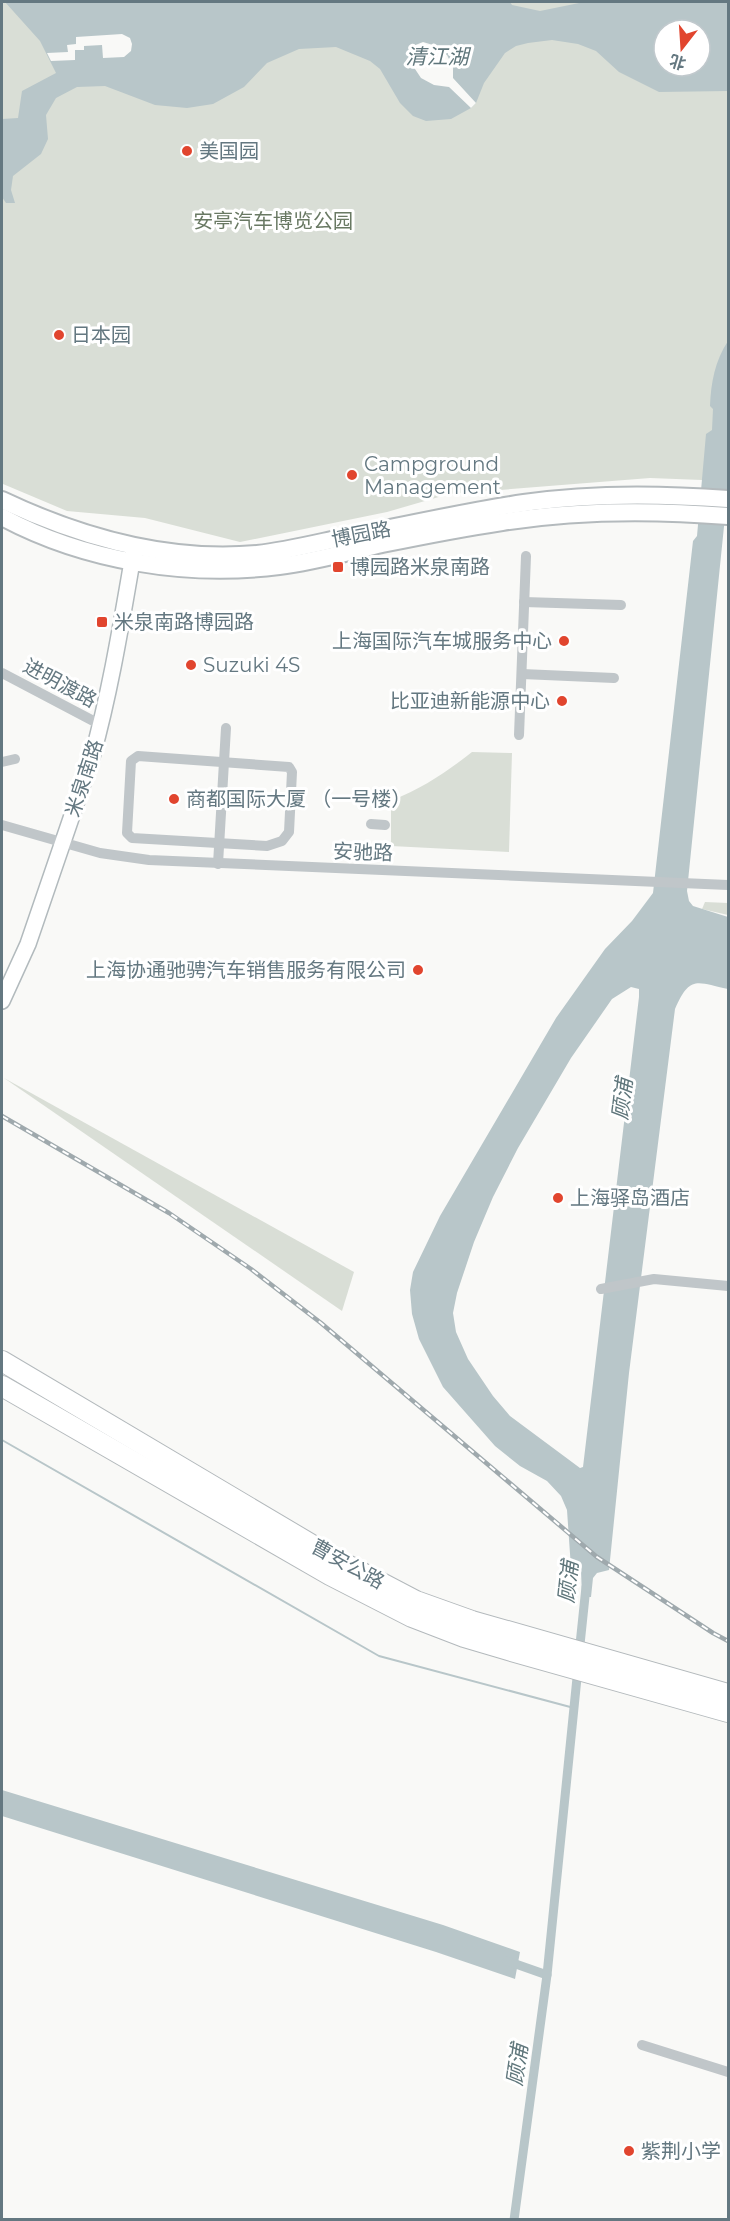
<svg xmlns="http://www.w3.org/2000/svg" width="730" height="2221" font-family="Montserrat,'Noto Sans SC',sans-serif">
	<rect width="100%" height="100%" fill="#f9f9f7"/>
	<g fill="#d9ded6" fill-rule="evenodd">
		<path d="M 2,2 L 728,2 L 728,481 L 650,478 L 449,494 L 387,512 L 240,542 L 145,518 L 67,511 L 3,484 L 2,483 ZM 664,30 L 700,30 L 700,66 L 664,66 Z"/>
		<path d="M 472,752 L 512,753 L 509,852 L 391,846 L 391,801 C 424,787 444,774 472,752 Z"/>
		<path d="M 705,902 L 728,903 L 728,915 L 702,909 Z"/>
		<path d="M 4,1078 L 354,1272 L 342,1311 Z"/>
	</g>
	<g fill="#b8c6c9" fill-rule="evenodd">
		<path d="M 5,2 L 510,2 L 512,5 L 540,11 L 584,2 L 728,2 L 728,91 L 659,92 L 619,72 L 596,51 L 578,44 L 552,40 L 528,43 L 516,46 L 505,53 L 484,83 L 476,103 L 471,108 L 451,119 L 426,121 L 413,116 L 400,103 L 380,69 L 370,61 L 336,47 L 299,49 L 267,63 L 244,87 L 213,104 L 187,108 L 155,105 L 105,86 L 77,87 L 56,98 L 46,115 L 48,139 L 41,154 L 13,176 L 11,190 L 15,203 L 6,203 L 2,197 L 2,119 L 18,118 L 22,91 L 56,73 L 40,41 ZM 664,30 L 700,30 L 700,66 L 664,66 Z"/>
		<path d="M 728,341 L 728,487 L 687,891 L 689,901 L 693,906 L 728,917 L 728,989 C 696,982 690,975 675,1009 L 629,1373 L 609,1570 L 597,1573 L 593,1578 L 591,1597 L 582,1597 L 581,1570 L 571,1568 L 567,1510 L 561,1496 L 547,1481 L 520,1466 L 495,1446 L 443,1387 L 419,1339 L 412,1314 L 410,1290 L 413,1272 L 440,1216 L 556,1018 L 605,949 L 632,921 L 653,893 L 693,541 L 697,536 L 706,434 L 712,430 L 713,409 L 710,406 C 711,382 715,361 728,341 ZM 631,987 L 639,989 L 639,997 L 583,1467 L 580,1468 L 510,1416 L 493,1396 L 468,1359 L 456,1332 L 453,1313 L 457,1293 L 474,1242 L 493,1197 L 518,1148 L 571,1058 L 612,999 Z"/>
		<path d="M 2,1790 L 443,1925 L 520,1952 L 515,1979 L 436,1952 L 2,1816 Z"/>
	</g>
	<g fill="#f9f9f7">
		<path d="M 122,34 L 130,38 L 132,44 L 131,51 L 124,57 L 103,58 L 102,45 L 84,46 L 84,50 L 75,50 L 75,60 L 51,61 L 47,53 L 68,52 L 67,45 L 76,44 L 76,37 Z"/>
		<path d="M 423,42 L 433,45 L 447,55 L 453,67 L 453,78 L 476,103 L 471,108 L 449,87 L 434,85 L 421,78 L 413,66 L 410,56 L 413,46 Z"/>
	</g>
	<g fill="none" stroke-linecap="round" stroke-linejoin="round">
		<path stroke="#b8c6c9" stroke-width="2" d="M 2,1440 L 379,1656 L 574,1708"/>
		<g stroke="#b8c6c9" stroke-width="9">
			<path d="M 579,1654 L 586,1587"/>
			<path d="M 507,1961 L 547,1975"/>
			<path d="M 514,2220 L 547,1975 L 578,1668"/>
		</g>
		<g stroke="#b2babd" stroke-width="18">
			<path id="secondary" d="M 2,1001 L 28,944 L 92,757 C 111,689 122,619 134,550"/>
		</g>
		<g stroke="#b4babd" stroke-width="20">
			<g id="primary">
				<path d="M 2,500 C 80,537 169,562 257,554 C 285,551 313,544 341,538 C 402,526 463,512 524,503 C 591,493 661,494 728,499"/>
				<path d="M 2,517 C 84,561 187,578 279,566 C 314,562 348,552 382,544 C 421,536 462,528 502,522 C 577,510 653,510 728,516"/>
			</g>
		</g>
		<g stroke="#b3b9bc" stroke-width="22">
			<g id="highway">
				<path d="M 2,1361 L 334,1558 L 416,1601 L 472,1621 L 728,1694"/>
				<path d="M 2,1386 L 330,1575 L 412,1617 L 464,1637 L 508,1650 L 728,1712"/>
			</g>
		</g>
		<g stroke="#c0c6c9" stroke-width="10">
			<path d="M 524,602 L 621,605"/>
			<path d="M 2,673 L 101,725"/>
			<path d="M 522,674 L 614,678"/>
			<path d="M 519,735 L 526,556"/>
			<path d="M 138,756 L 289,767 L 292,772 L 289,832 L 282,841 L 267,846 L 132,838 L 127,833 L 131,761 Z"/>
			<path d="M 2,762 L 15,759"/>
			<path d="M 371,824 L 385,825"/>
			<path d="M 2,825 L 100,853 L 149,860 L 728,885"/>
			<path d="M 218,864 L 226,728"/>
			<path d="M 601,1289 L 654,1279 L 728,1286"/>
			<path d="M 642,2045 L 728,2072"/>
		</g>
		<use href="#secondary" stroke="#fff" stroke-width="15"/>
		<use href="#primary" stroke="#fff" stroke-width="16"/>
		<use href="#highway" stroke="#fff" stroke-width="20"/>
		<g stroke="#9fa9ad" stroke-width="4.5">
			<path id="rail" d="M 2,1116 L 169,1213 L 251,1269 L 321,1323 L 597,1557 L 713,1633 L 728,1641"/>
		</g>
		<use href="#rail" stroke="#fff" stroke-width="2" stroke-dasharray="7" stroke-linecap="butt"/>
	</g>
	<g fill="#e1452e" stroke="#fff" stroke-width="2">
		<circle cx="187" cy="151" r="6"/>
		<circle cx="59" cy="335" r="6"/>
		<circle cx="352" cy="475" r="6"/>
		<rect x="332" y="561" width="12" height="12" rx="3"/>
		<rect x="96" y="616" width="12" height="12" rx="3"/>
		<circle cx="564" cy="641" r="6"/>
		<circle cx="191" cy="665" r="6"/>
		<circle cx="562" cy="701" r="6"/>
		<circle cx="174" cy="799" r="6"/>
		<circle cx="418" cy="970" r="6"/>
		<circle cx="558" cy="1198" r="6"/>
		<circle cx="629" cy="2151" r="6"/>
	</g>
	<g text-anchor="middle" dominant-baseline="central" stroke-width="6" stroke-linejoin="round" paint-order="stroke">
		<g font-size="20" fill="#647881" stroke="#fff" text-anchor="start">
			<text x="199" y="151">美国园</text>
			<text x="71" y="335">日本园</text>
			<text x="364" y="464">Campground<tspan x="364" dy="23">Management</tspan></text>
			<text x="350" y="567">博园路米泉南路</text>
			<text x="114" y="622">米泉南路博园路</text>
			<text x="552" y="641" text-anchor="end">上海国际汽车城服务中心</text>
			<text x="203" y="665">Suzuki 4S</text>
			<text x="550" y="701" text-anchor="end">比亚迪新能源中心</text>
			<text x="186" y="799">商都国际大厦 （一号楼）</text>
			<text x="406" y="970" text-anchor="end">上海协通驰骋汽车销售服务有限公司</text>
			<text x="570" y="1198">上海驿岛酒店</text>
			<text x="641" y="2151">紫荆小学</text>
		</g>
		<g font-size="20" fill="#697963" stroke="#fff">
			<text x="273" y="221">安亭汽车博览公园</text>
		</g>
		<g font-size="20" fill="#647881" stroke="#fff">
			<text transform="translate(361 534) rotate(-11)">博园路</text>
			<text transform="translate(60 683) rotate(28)">进明渡路</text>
			<text transform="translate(84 778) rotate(-72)">米泉南路</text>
			<text transform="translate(363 852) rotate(2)">安驰路</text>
			<text transform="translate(348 1564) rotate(29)">曹安公路</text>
		</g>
		<g font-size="21" font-style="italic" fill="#5f767b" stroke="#fff">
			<text x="437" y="56">清江湖</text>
			<text transform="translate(622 1099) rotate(-83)">顾浦</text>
			<text transform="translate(568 1582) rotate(-84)">顾浦</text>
			<text transform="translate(517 2065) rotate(-82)">顾浦</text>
		</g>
	</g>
	<rect width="730" height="2221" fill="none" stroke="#647881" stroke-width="6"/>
	<g transform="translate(682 48) rotate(197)"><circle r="28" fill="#ffffff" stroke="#c1c9cd" stroke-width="1.5"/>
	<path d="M0-4.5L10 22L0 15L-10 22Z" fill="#e1452e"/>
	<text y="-9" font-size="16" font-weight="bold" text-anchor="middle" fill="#647881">北</text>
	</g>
</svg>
